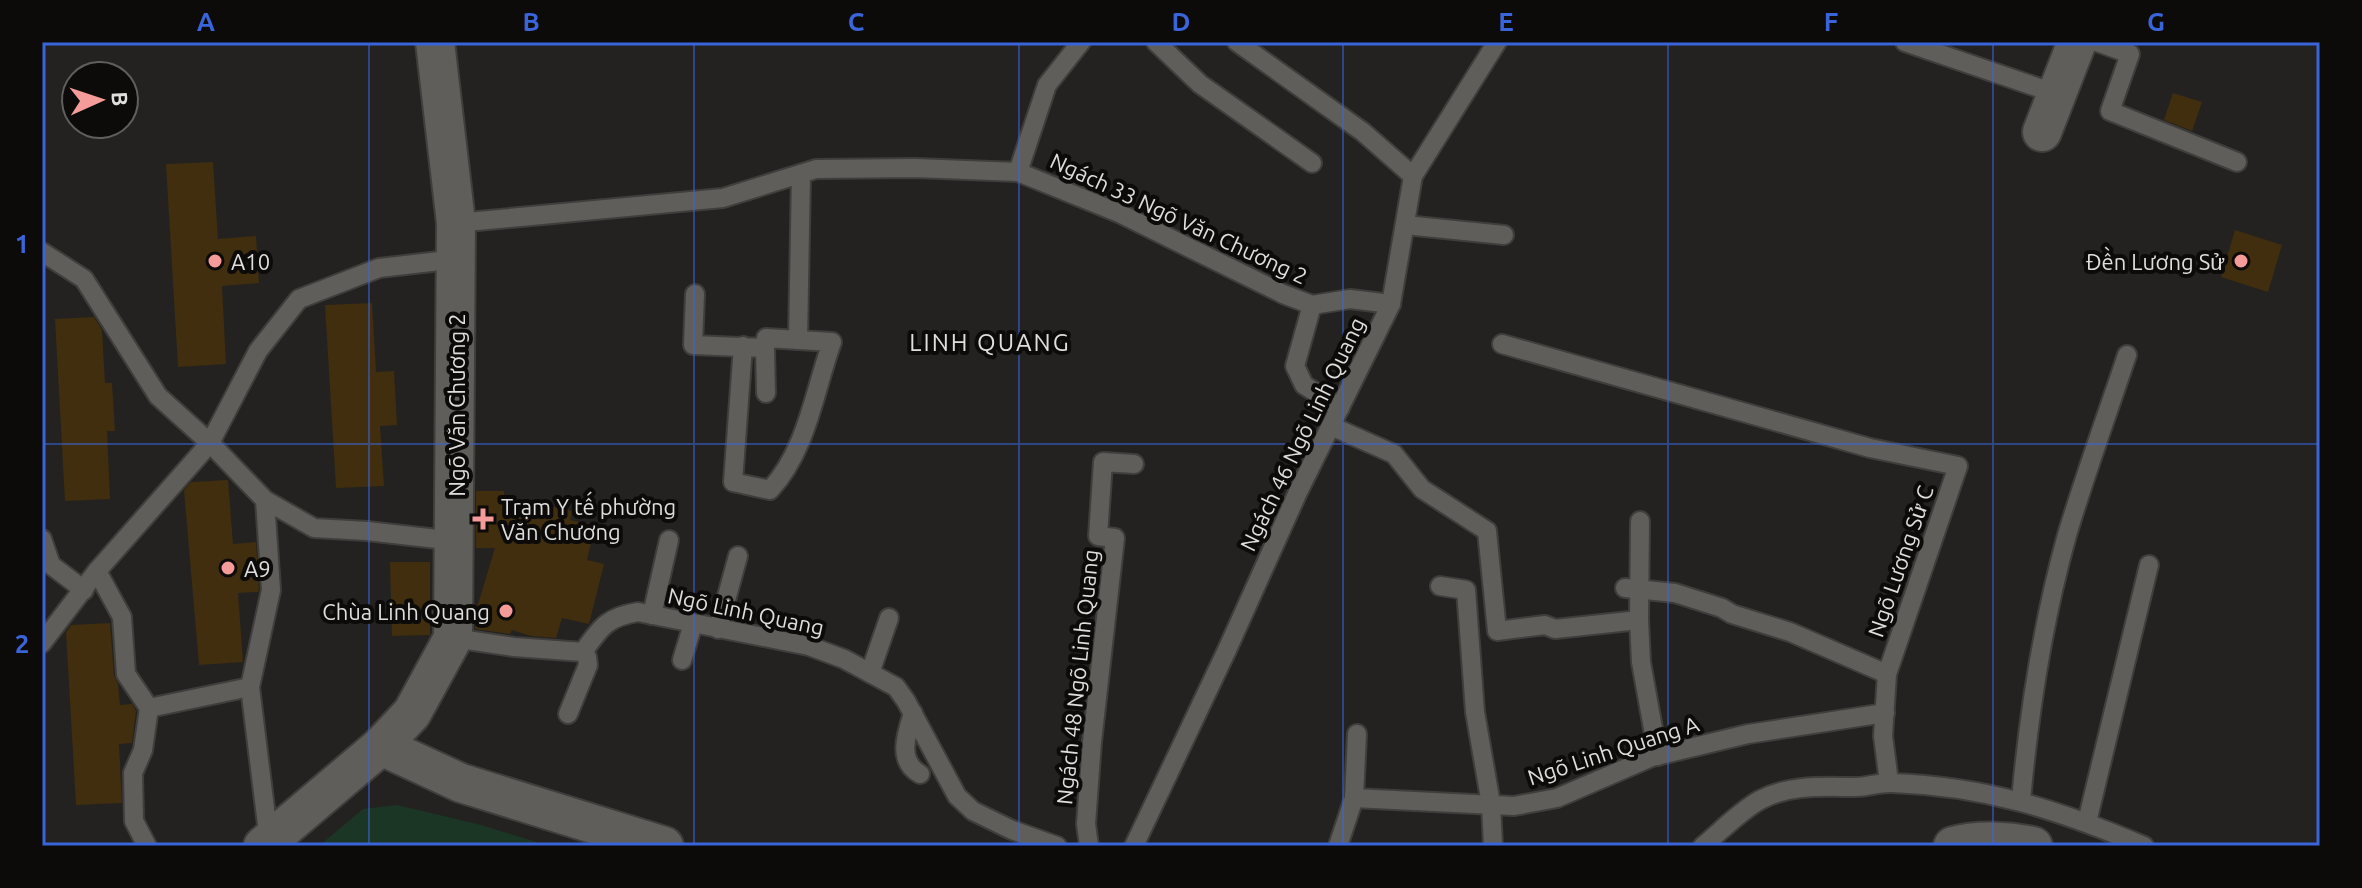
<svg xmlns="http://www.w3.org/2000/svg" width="2362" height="888" font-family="Ubuntu,sans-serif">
	<rect width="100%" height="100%" fill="#232220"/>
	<path fill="#1c3625" d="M 397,805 L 481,825 L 549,846 L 319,846 L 363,809 Z"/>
	<g fill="#402e0e">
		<path d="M 2173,93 L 2202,102 L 2192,131 L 2164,120 Z"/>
		<path d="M 213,162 L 218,239 L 256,236 L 259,283 L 222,286 L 226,364 L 178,367 L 166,164 Z"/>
		<path d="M 2235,230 L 2282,245 L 2268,292 L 2221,277 Z"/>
		<path d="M 372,303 L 376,372 L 394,371 L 397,425 L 380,426 L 384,486 L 336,488 L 325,305 Z"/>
		<path d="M 94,317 L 102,330 L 105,383 L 112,383 L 115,431 L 107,431 L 110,499 L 65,501 L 55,319 Z"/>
		<path d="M 228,480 L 233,544 L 256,542 L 259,589 L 258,592 L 238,593 L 243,662 L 199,665 L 184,490 L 191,482 Z"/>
		<path d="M 476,491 L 504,491 L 504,496 L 572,511 L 570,520 L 595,525 L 587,560 L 604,564 L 589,624 L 562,618 L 556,638 L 531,636 L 512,630 L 510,634 L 475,629 L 475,614 L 495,548 L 476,548 Z"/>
		<path d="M 390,562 L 430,562 L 430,635 L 392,636 Z"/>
		<path d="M 110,623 L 114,675 L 118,684 L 120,705 L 132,704 L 136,711 L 132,743 L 119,744 L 122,803 L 76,805 L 66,632 L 71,625 Z"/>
	</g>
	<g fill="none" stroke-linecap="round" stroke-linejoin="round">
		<g stroke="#3f3e3c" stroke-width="22">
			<g id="lane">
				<path d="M 1156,42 L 1200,84 L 1312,163"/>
				<path d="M 1237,42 L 1363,132 L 1413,176"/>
				<path d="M 1905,42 L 2057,94"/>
				<path d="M 2097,42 L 2130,54 L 2110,111 L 2237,162"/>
				<path d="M 1018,172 L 1047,85 L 1081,42"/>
				<path d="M 456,223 L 723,198 L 816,169 L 915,168 L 1018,172 L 1119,213 L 1283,294 L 1312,305 L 1350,299 L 1391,304"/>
				<path d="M 1405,225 L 1504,235"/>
				<path d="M 42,252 L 84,279 L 158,396 L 210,443 L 265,500 L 314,528 L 367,531 L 455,541"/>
				<path d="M 695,294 L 693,345 L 765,348 L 766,338 L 832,342 C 814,392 807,450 770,490 L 733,482 L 743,346"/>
				<path d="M 1312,305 L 1295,366 L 1304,385 L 1340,408"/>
				<path d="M 798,340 L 801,174"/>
				<path d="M 1502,344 L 1870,448 L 1958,466 L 1887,674 L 1883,736 L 1889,782"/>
				<path d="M 765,348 L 766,393"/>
				<path d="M 1331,426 L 1394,454 L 1422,489 L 1487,531 L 1497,631 L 1545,625 L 1555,629 L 1639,620 L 1640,521"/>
				<path d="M 265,500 L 271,590 L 250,687 L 269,841"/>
				<path d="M 42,539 L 51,565 L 84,590"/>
				<path d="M 97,571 L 122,617 L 126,674 L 149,708"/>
				<path d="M 1440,586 L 1466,590 L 1475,712 L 1491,804 L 1493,846"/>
				<path d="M 1625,588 L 1675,593 L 1722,608 L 1732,614 L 1790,632 L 1887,674"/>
				<path d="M 652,615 L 669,540"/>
				<path d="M 1639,620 L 1641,662 L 1658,756"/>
				<path d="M 718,629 L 738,556"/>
				<path d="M 453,638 L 514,647 L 583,652 C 601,627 607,617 638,612 L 809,646 L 844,659 L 896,687 L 906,701 L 957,796 L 973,811 L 1012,830 L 1057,846"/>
				<path d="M 42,643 L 97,571 L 210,443 L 258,351 L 299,299 L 379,268 L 457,259"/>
				<path d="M 682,660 L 693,624"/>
				<path d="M 870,673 L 889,618"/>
				<path d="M 913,713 C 906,735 897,761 920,774"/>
				<path d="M 568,714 L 588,665 L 587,657 L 583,652"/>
				<path d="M 1354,798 L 1514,806 L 1557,798 L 1652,757 L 1748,734 L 1885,713"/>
				<path d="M 2021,800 C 2029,712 2043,621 2067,535 C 2085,475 2107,415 2127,355"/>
				<path d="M 2087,822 L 2149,565"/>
				<path d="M 147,846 L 134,821 L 133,773 L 143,750 L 149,708 L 250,687"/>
				<path d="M 1089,846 L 1086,824 L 1092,742 L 1115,538 L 1098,536 L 1103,462 L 1134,464"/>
				<path d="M 1134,846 L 1227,650 L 1298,492 L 1391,304 L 1413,176 L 1497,42"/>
				<path d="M 1338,846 L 1354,798 L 1357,734"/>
				<path d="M 1703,846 C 1721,831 1740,811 1760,800 C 1790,784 1824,787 1856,787 C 1868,787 1880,782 1892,783 C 1985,786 2059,810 2144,846"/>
			</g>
		</g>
		<g stroke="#3f3e3c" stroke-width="42">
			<g id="street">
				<path d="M 2042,132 L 2077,42"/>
				<path d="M 381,746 L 461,783 L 664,846"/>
				<path d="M 263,846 L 381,746 L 412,713 L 453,638 L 456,223 L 435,42"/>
				<path d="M 1953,846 C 1978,839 2009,841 2033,846"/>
			</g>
		</g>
		<use href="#lane" stroke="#5f5e5b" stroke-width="18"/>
		<use href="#street" stroke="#5f5e5b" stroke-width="38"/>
	</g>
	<path fill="none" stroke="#3a64d9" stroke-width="2" stroke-opacity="0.55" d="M 369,42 L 369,846M 694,42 L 694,846M 1019,42 L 1019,846M 1343,42 L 1343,846M 1668,42 L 1668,846M 1993,42 L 1993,846M 42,444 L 2320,444"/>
	<g fill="#f59b99" stroke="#0c0b0a" stroke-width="3">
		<circle cx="215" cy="261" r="8"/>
		<circle cx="2241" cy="261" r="8"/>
		<path d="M479 507h8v8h8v8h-8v8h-8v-8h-8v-8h8z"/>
		<circle cx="228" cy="568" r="8"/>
		<circle cx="506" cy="611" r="8"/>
	</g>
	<g text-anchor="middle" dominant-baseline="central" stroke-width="8" stroke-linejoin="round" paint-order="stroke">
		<g font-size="22" fill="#dfdedd" stroke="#0c0b0a">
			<text transform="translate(1179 218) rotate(25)">Ngách 33 Ngõ Văn Chương 2</text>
			<text transform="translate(456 405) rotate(-90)">Ngõ Văn Chương 2</text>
			<text transform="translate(1302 434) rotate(-64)">Ngách 46 Ngõ Linh Quang</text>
			<text transform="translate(1900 561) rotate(-71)">Ngõ Lương Sử C</text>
			<text transform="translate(746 611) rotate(12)">Ngõ Linh Quang</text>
			<text transform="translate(1077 677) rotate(-84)">Ngách 48 Ngõ Linh Quang</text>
			<text transform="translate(1613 750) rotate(-18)">Ngõ Linh Quang A</text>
		</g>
		<g font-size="22" fill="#dfdedd" stroke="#0c0b0a" text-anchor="start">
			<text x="231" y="261">A10</text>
			<text x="2225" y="261" text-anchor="end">Đền Lương Sử</text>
			<text x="501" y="506">Trạm Y tế phường<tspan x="501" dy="25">Văn Chương</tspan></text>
			<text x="244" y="568">A9</text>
			<text x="490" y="611" text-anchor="end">Chùa Linh Quang</text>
		</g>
		<g font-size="24" letter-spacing="2" fill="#dfdedd" stroke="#0c0b0a">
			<text x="990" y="342">LINH QUANG</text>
		</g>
	</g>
	<rect width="2362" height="888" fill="none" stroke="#0c0b0a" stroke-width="88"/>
	<g transform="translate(100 100) rotate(87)"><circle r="38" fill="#0c0b0a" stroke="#605f5e" stroke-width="2"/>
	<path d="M0-6L14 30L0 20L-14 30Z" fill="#f59b99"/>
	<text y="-12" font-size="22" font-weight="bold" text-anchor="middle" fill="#dfdedd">B</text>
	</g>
	<rect x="44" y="44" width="2274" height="800" fill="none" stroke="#3a64d9" stroke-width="3"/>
	<g font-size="26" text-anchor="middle" font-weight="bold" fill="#3a64d9">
		<text x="206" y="31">A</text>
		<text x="531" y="31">B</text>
		<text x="856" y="31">C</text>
		<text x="1181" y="31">D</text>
		<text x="1506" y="31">E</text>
		<text x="1831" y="31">F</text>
		<text x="2156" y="31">G</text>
		<text x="22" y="253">1</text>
		<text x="22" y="653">2</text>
	</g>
</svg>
